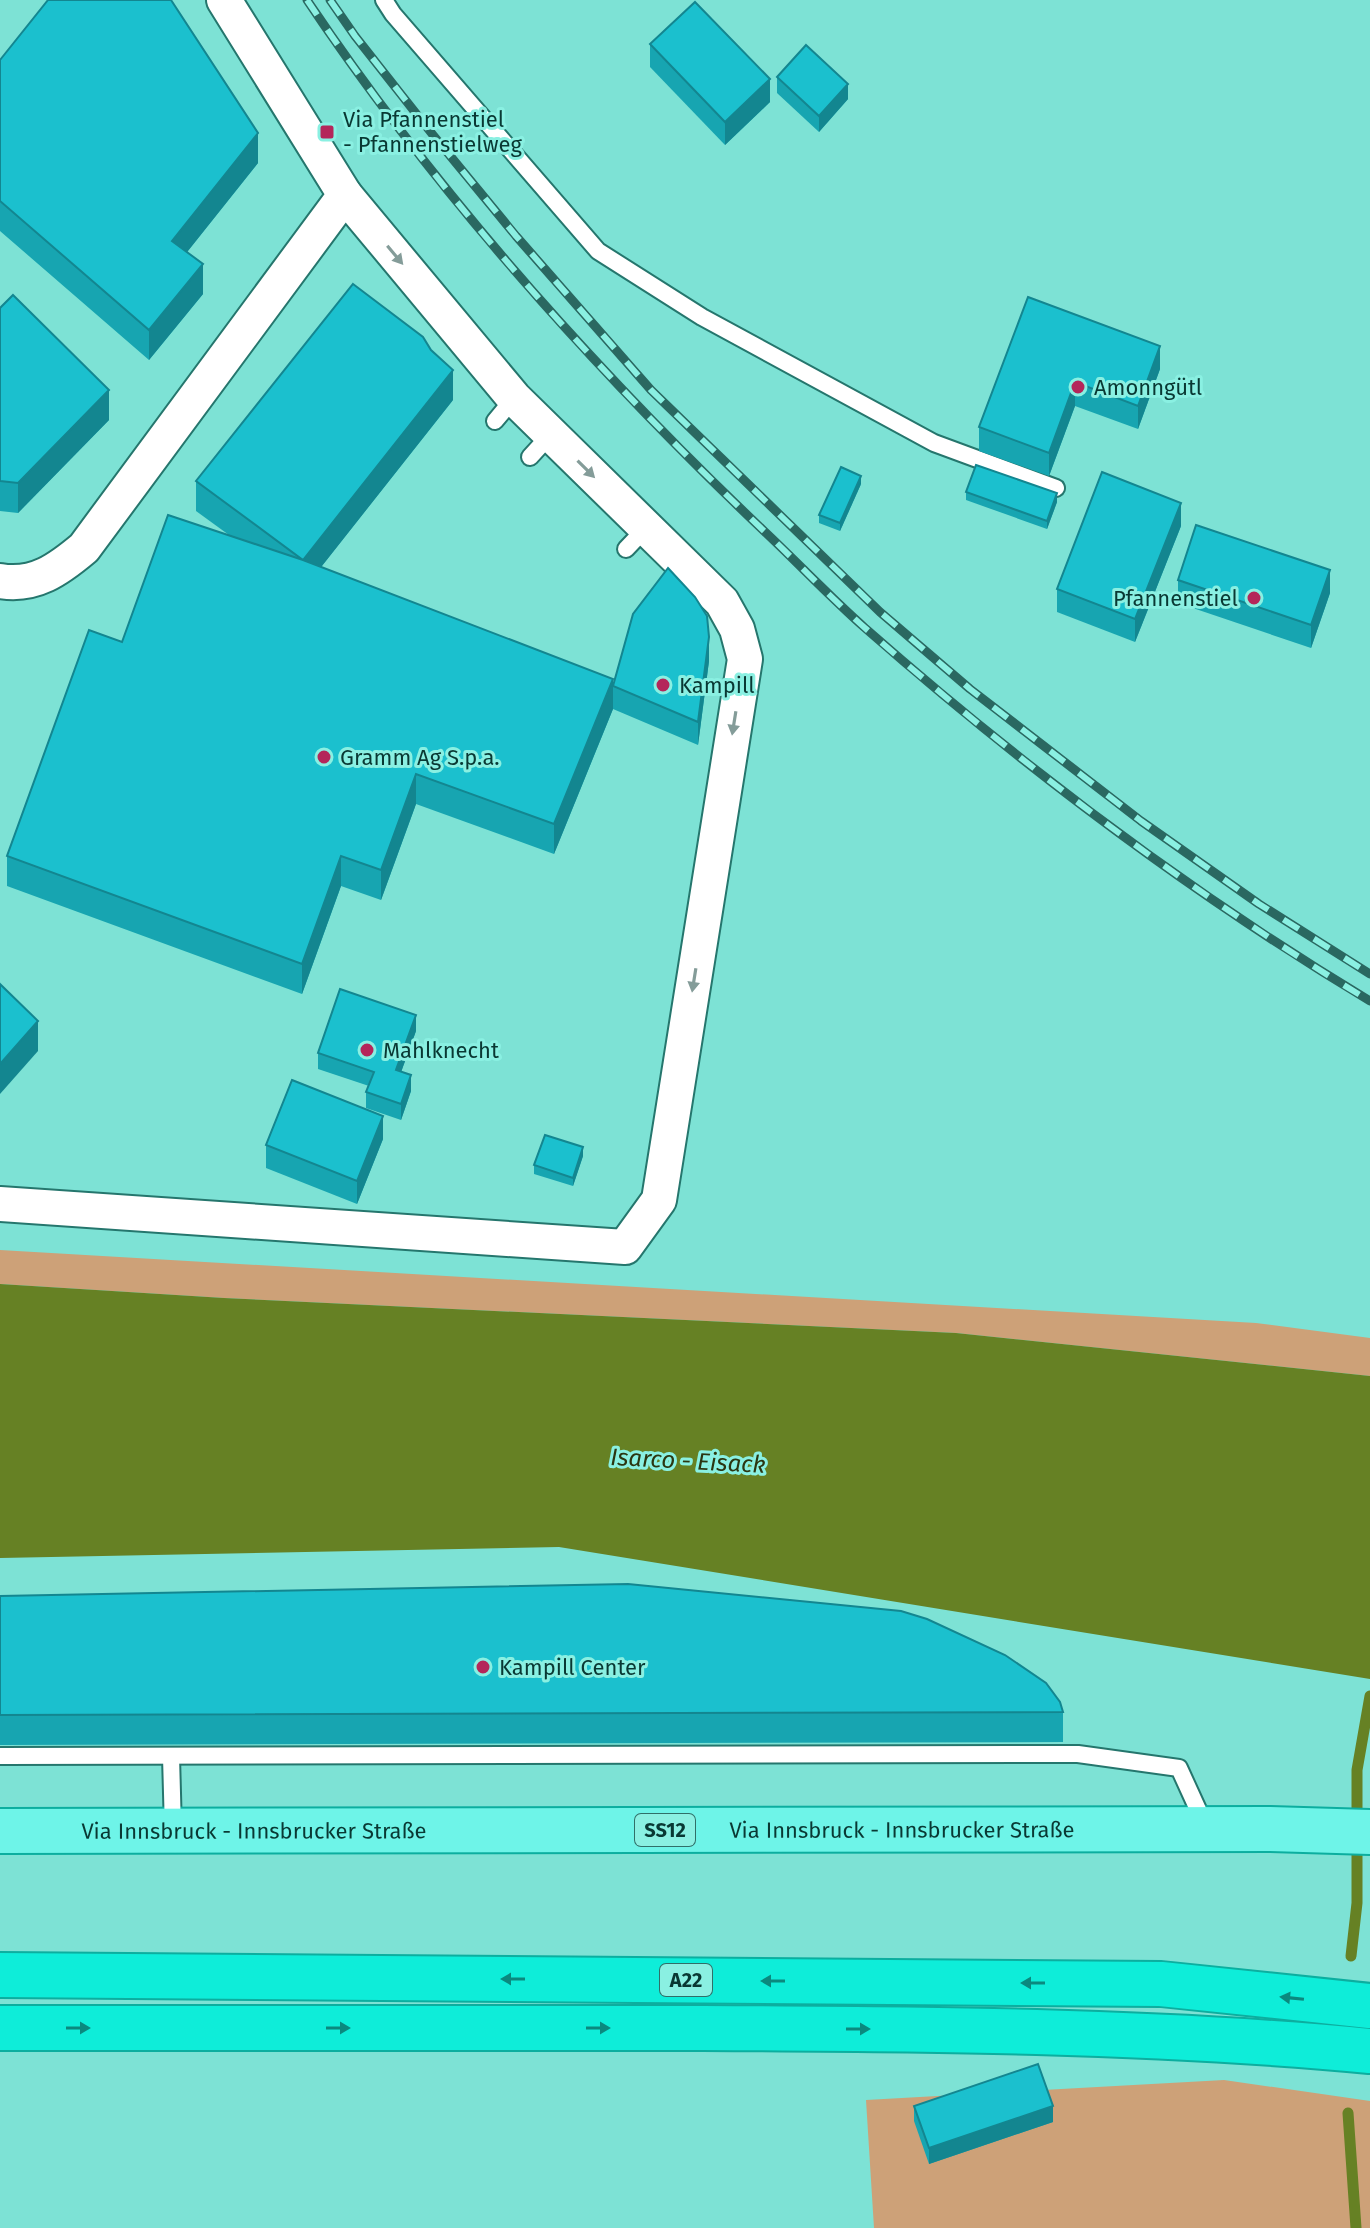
<svg xmlns="http://www.w3.org/2000/svg" width="1370" height="2228" font-family="'Fira Sans',sans-serif">
	<rect width="100%" height="100%" fill="#7de2d5"/>
	<g fill="#cda178">
		<path d="M 0,1250 L 1256,1323 L 1370,1338 L 1370,1376 L 956,1333 L 224,1298 L 0,1284 Z"/>
		<path d="M 1224,2080 L 1370,2101 L 1370,2228 L 874,2228 L 866,2100 Z"/>
	</g>
	<path fill="#668124" d="M 0,1284 L 224,1298 L 956,1333 L 1370,1376 L 1370,1679 L 559,1547 L 0,1558 Z"/>
	<g fill="none" stroke-linecap="round" stroke-linejoin="round">
		<g stroke="#668124" stroke-width="11">
			<path d="M 1357,1824 L 1357,1770 L 1370,1696"/>
			<path d="M 1351,1956 L 1357,1903 L 1357,1841"/>
			<path d="M 1348,2113 L 1356,2228"/>
		</g>
		<g stroke="#25766d" stroke-width="20">
			<g id="lane">
				<path d="M 384,0 L 393,14 L 598,251 L 702,317 L 934,443 L 1056,488"/>
				<path d="M 495,421 L 514,398"/>
				<path d="M 530,457 L 551,434"/>
				<path d="M 626,549 L 646,528"/>
				<path d="M 0,1756 L 1078,1754 L 1179,1768 L 1205,1825"/>
				<path d="M 171,1756 L 173,1830"/>
			</g>
		</g>
		<g stroke="#25766d" stroke-width="38">
			<g id="street">
				<path d="M 0,581 C 35,587 59,569 84,548 L 345,195 L 224,0"/>
				<path d="M 0,1204 L 625,1247 L 659,1200 L 745,659 L 737,629 L 722,602 L 514,398 L 345,195"/>
			</g>
		</g>
		<g stroke="#0cae9f" stroke-width="48">
			<g id="primary">
				<path id="s1" d="M 0,1831 L 1270,1829 L 1370,1832"/>
			</g>
		</g>
		<g stroke="#0cae9f" stroke-width="48">
			<g id="highway">
				<path d="M 0,1975 L 1161,1984 L 1370,2006"/>
				<path d="M 0,2028 C 234,2028 468,2028 703,2028 C 925,2029 1148,2030 1370,2051"/>
			</g>
		</g>
		<use href="#lane" stroke="#fff" stroke-width="16"/>
		<use href="#street" stroke="#fff" stroke-width="34"/>
		<use href="#primary" stroke="#6ef4e8" stroke-width="44"/>
		<use href="#highway" stroke="#0eedd9" stroke-width="44"/>
		<g stroke="#2a6861" stroke-width="9">
			<g id="rail">
				<path d="M 307,0 C 437,194 595,370 764,531 C 798,563 830,597 865,628 C 1021,765 1192,894 1370,1001"/>
				<path d="M 330,0 L 355,36 L 433,135 L 516,236 L 651,390 L 880,612 L 970,689 L 1141,821 L 1259,904 L 1370,974"/>
			</g>
		</g>
		<use href="#rail" stroke="#8af0e2" stroke-width="6" stroke-dasharray="18" stroke-linecap="butt"/>
	</g>
	<g fill="#17a5b1">
		<path d="M 650,44 L 770,102 L 725,145 L 650,67 Z"/>
		<path d="M 0,60 L 258,163 L 187,252 L 203,294 L 149,360 L 0,231 Z"/>
		<path d="M 777,77 L 848,99 L 819,132 L 777,93 Z"/>
		<path d="M 1028,297 L 1160,369 L 1138,429 L 1075,406 L 1049,476 L 979,451 L 979,427 Z"/>
		<path d="M 0,308 L 109,420 L 18,513 L 0,511 Z"/>
		<path d="M 453,400 L 321,567 L 613,686 L 709,661 L 698,745 L 613,709 L 554,854 L 416,804 L 381,900 L 341,886 L 302,994 L 7,886 L 7,856 L 122,642 L 229,535 L 196,511 L 196,481 Z"/>
		<path d="M 861,484 L 840,531 L 819,523 L 819,515 Z"/>
		<path d="M 966,492 L 1057,502 L 1047,529 L 966,500 Z"/>
		<path d="M 1181,526 L 1135,642 L 1057,612 L 1057,589 Z"/>
		<path d="M 1178,580 L 1330,593 L 1311,648 L 1178,603 Z"/>
		<path d="M 416,1031 L 401,1072 L 411,1091 L 401,1120 L 366,1108 L 366,1092 L 369,1086 L 318,1069 L 318,1053 Z"/>
		<path d="M 383,1139 L 357,1204 L 266,1168 L 266,1145 Z"/>
		<path d="M 583,1156 L 573,1186 L 534,1174 L 534,1165 Z"/>
		<path d="M 0,1596 L 1063,1712 L 1063,1742 L 0,1745 Z"/>
		<path d="M 914,2106 L 1053,2122 L 929,2164 L 914,2121 Z"/>
	</g>
	<g fill="#138690">
		<path d="M 770,79 L 770,102 L 725,145 L 725,122 Z"/>
		<path d="M 848,84 L 848,99 L 819,132 L 819,116 Z"/>
		<path d="M 258,133 L 258,163 L 172,271 L 172,241 Z"/>
		<path d="M 203,264 L 203,294 L 149,360 L 149,330 Z"/>
		<path d="M 1160,346 L 1160,369 L 1138,429 L 1138,406 Z"/>
		<path d="M 453,370 L 453,400 L 303,590 L 303,560 Z"/>
		<path d="M 1075,382 L 1075,406 L 1049,476 L 1049,453 Z"/>
		<path d="M 109,390 L 109,420 L 18,513 L 18,483 Z"/>
		<path d="M 861,476 L 861,484 L 840,531 L 840,523 Z"/>
		<path d="M 1057,493 L 1057,502 L 1047,529 L 1047,521 Z"/>
		<path d="M 1181,503 L 1181,526 L 1135,642 L 1135,619 Z"/>
		<path d="M 1330,570 L 1330,593 L 1311,648 L 1311,625 Z"/>
		<path d="M 709,637 L 709,661 L 698,745 L 698,722 Z"/>
		<path d="M 613,679 L 613,709 L 554,854 L 554,824 Z"/>
		<path d="M 416,774 L 416,804 L 381,900 L 381,870 Z"/>
		<path d="M 341,856 L 341,886 L 302,994 L 302,964 Z"/>
		<path d="M 416,1015 L 416,1031 L 396,1086 L 396,1070 Z"/>
		<path d="M 38,1021 L 38,1051 L 0,1094 L 0,1064 Z"/>
		<path d="M 411,1075 L 411,1091 L 401,1120 L 401,1104 Z"/>
		<path d="M 383,1116 L 383,1139 L 357,1204 L 357,1181 Z"/>
		<path d="M 583,1147 L 583,1156 L 573,1186 L 573,1178 Z"/>
		<path d="M 1053,2106 L 1053,2122 L 929,2164 L 929,2148 Z"/>
	</g>
	<g fill="#1bc0ce" stroke="#138690" stroke-width="2">
		<path d="M 48,0 L 171,0 L 258,133 L 172,241 L 203,264 L 149,330 L 0,201 L 0,60 Z"/>
		<path d="M 695,2 L 770,79 L 725,122 L 650,44 Z"/>
		<path d="M 806,45 L 848,84 L 819,116 L 777,77 Z"/>
		<path d="M 353,284 L 423,337 L 431,350 L 453,370 L 303,560 L 196,481 Z"/>
		<path d="M 13,295 L 109,390 L 18,483 L 0,481 L 0,308 Z"/>
		<path d="M 1028,297 L 1160,346 L 1138,406 L 1075,382 L 1049,453 L 979,427 Z"/>
		<path d="M 976,465 L 1057,493 L 1047,521 L 966,492 Z"/>
		<path d="M 841,467 L 861,476 L 840,523 L 819,515 Z"/>
		<path d="M 1102,472 L 1181,503 L 1135,619 L 1057,589 Z"/>
		<path d="M 168,515 L 303,560 L 613,679 L 554,824 L 416,774 L 381,870 L 341,856 L 302,964 L 7,856 L 89,630 L 122,642 Z"/>
		<path d="M 1196,525 L 1330,570 L 1311,625 L 1178,580 Z"/>
		<path d="M 668,568 L 695,597 L 707,616 L 709,637 L 698,722 L 613,686 L 633,614 Z"/>
		<path d="M 0,984 L 38,1021 L 0,1064 Z"/>
		<path d="M 340,989 L 416,1015 L 396,1070 L 411,1075 L 401,1104 L 366,1092 L 374,1072 L 318,1053 Z"/>
		<path d="M 292,1080 L 383,1116 L 357,1181 L 266,1145 Z"/>
		<path d="M 545,1135 L 583,1147 L 573,1178 L 534,1165 Z"/>
		<path d="M 628,1584 L 901,1611 L 927,1619 L 1005,1655 L 1046,1683 L 1060,1702 L 1063,1712 L 0,1715 L 0,1596 Z"/>
		<path d="M 1038,2064 L 1053,2106 L 929,2148 L 914,2106 Z"/>
	</g>
	<defs><path id="oneway-solid" d="M-6-.8H1V-3.2L6.5 0L1 3.2V.8H-6Z" transform="scale(2)"/></defs>
	<g fill="#849c99">
		<use href="#oneway-solid" transform="translate(395 255) rotate(50)"/>
		<use href="#oneway-solid" transform="translate(586 469) rotate(45)"/>
		<use href="#oneway-solid" transform="translate(734 723) rotate(99)"/>
		<use href="#oneway-solid" transform="translate(694 980) rotate(99)"/>
	</g>
	<g fill="#0b897e">
		<use href="#oneway-solid" transform="translate(513 1979) rotate(-180)"/>
		<use href="#oneway-solid" transform="translate(773 1981) rotate(-180)"/>
		<use href="#oneway-solid" transform="translate(1033 1983) rotate(-180)"/>
		<use href="#oneway-solid" transform="translate(1292 1998) rotate(-174)"/>
		<use href="#oneway-solid" transform="translate(78 2028)"/>
		<use href="#oneway-solid" transform="translate(338 2028)"/>
		<use href="#oneway-solid" transform="translate(598 2028)"/>
		<use href="#oneway-solid" transform="translate(858 2029)"/>
	</g>
	<g fill="#b4265a" stroke="#8af0e2" stroke-width="3">
		<rect x="319" y="124" width="16" height="16" rx="4"/>
		<circle cx="1078" cy="387" r="8"/>
		<circle cx="1254" cy="598" r="8"/>
		<circle cx="663" cy="685" r="8"/>
		<circle cx="324" cy="757" r="8"/>
		<circle cx="367" cy="1050" r="8"/>
		<circle cx="483" cy="1667" r="8"/>
	</g>
	<g text-anchor="middle" dominant-baseline="central" stroke-width="6" stroke-linejoin="round" paint-order="stroke">
		<g fill="#8af0e2" stroke="#306f68" stroke-width="2">
			<rect x="635" y="1814" width="60" height="32" rx="6"/>
			<rect x="660" y="1964" width="52" height="32" rx="6"/>
		</g>
		<g font-size="20" font-weight="bold" fill="#093833">
			<text x="665" y="1830">SS12</text>
			<text x="686" y="1980">A22</text>
		</g>
		<g font-size="22" fill="#093833" stroke="#8af0e2" text-anchor="start">
			<text x="343" y="119">Via Pfannenstiel<tspan x="343" dy="25">- Pfannenstielweg</tspan></text>
			<text x="1094" y="387">Amonngütl</text>
			<text x="1238" y="598" text-anchor="end">Pfannenstiel</text>
			<text x="679" y="685">Kampill</text>
			<text x="340" y="757">Gramm Ag S.p.a.</text>
			<text x="383" y="1050">Mahlknecht</text>
			<text x="499" y="1667">Kampill Center</text>
		</g>
		<g font-size="22" fill="#093833" stroke="#8af0e2">
			<text stroke="none"><textPath href="#s1" startOffset="902">Via Innsbruck - Innsbrucker Straße</textPath></text>
			<text stroke="none"><textPath href="#s1" startOffset="254">Via Innsbruck - Innsbrucker Straße</textPath></text>
		</g>
		<g font-size="24" font-style="italic" fill="#2b3611" stroke="#8af0e2">
			<text transform="translate(688 1461) rotate(3)">Isarco - Eisack</text>
		</g>
	</g>
</svg>
